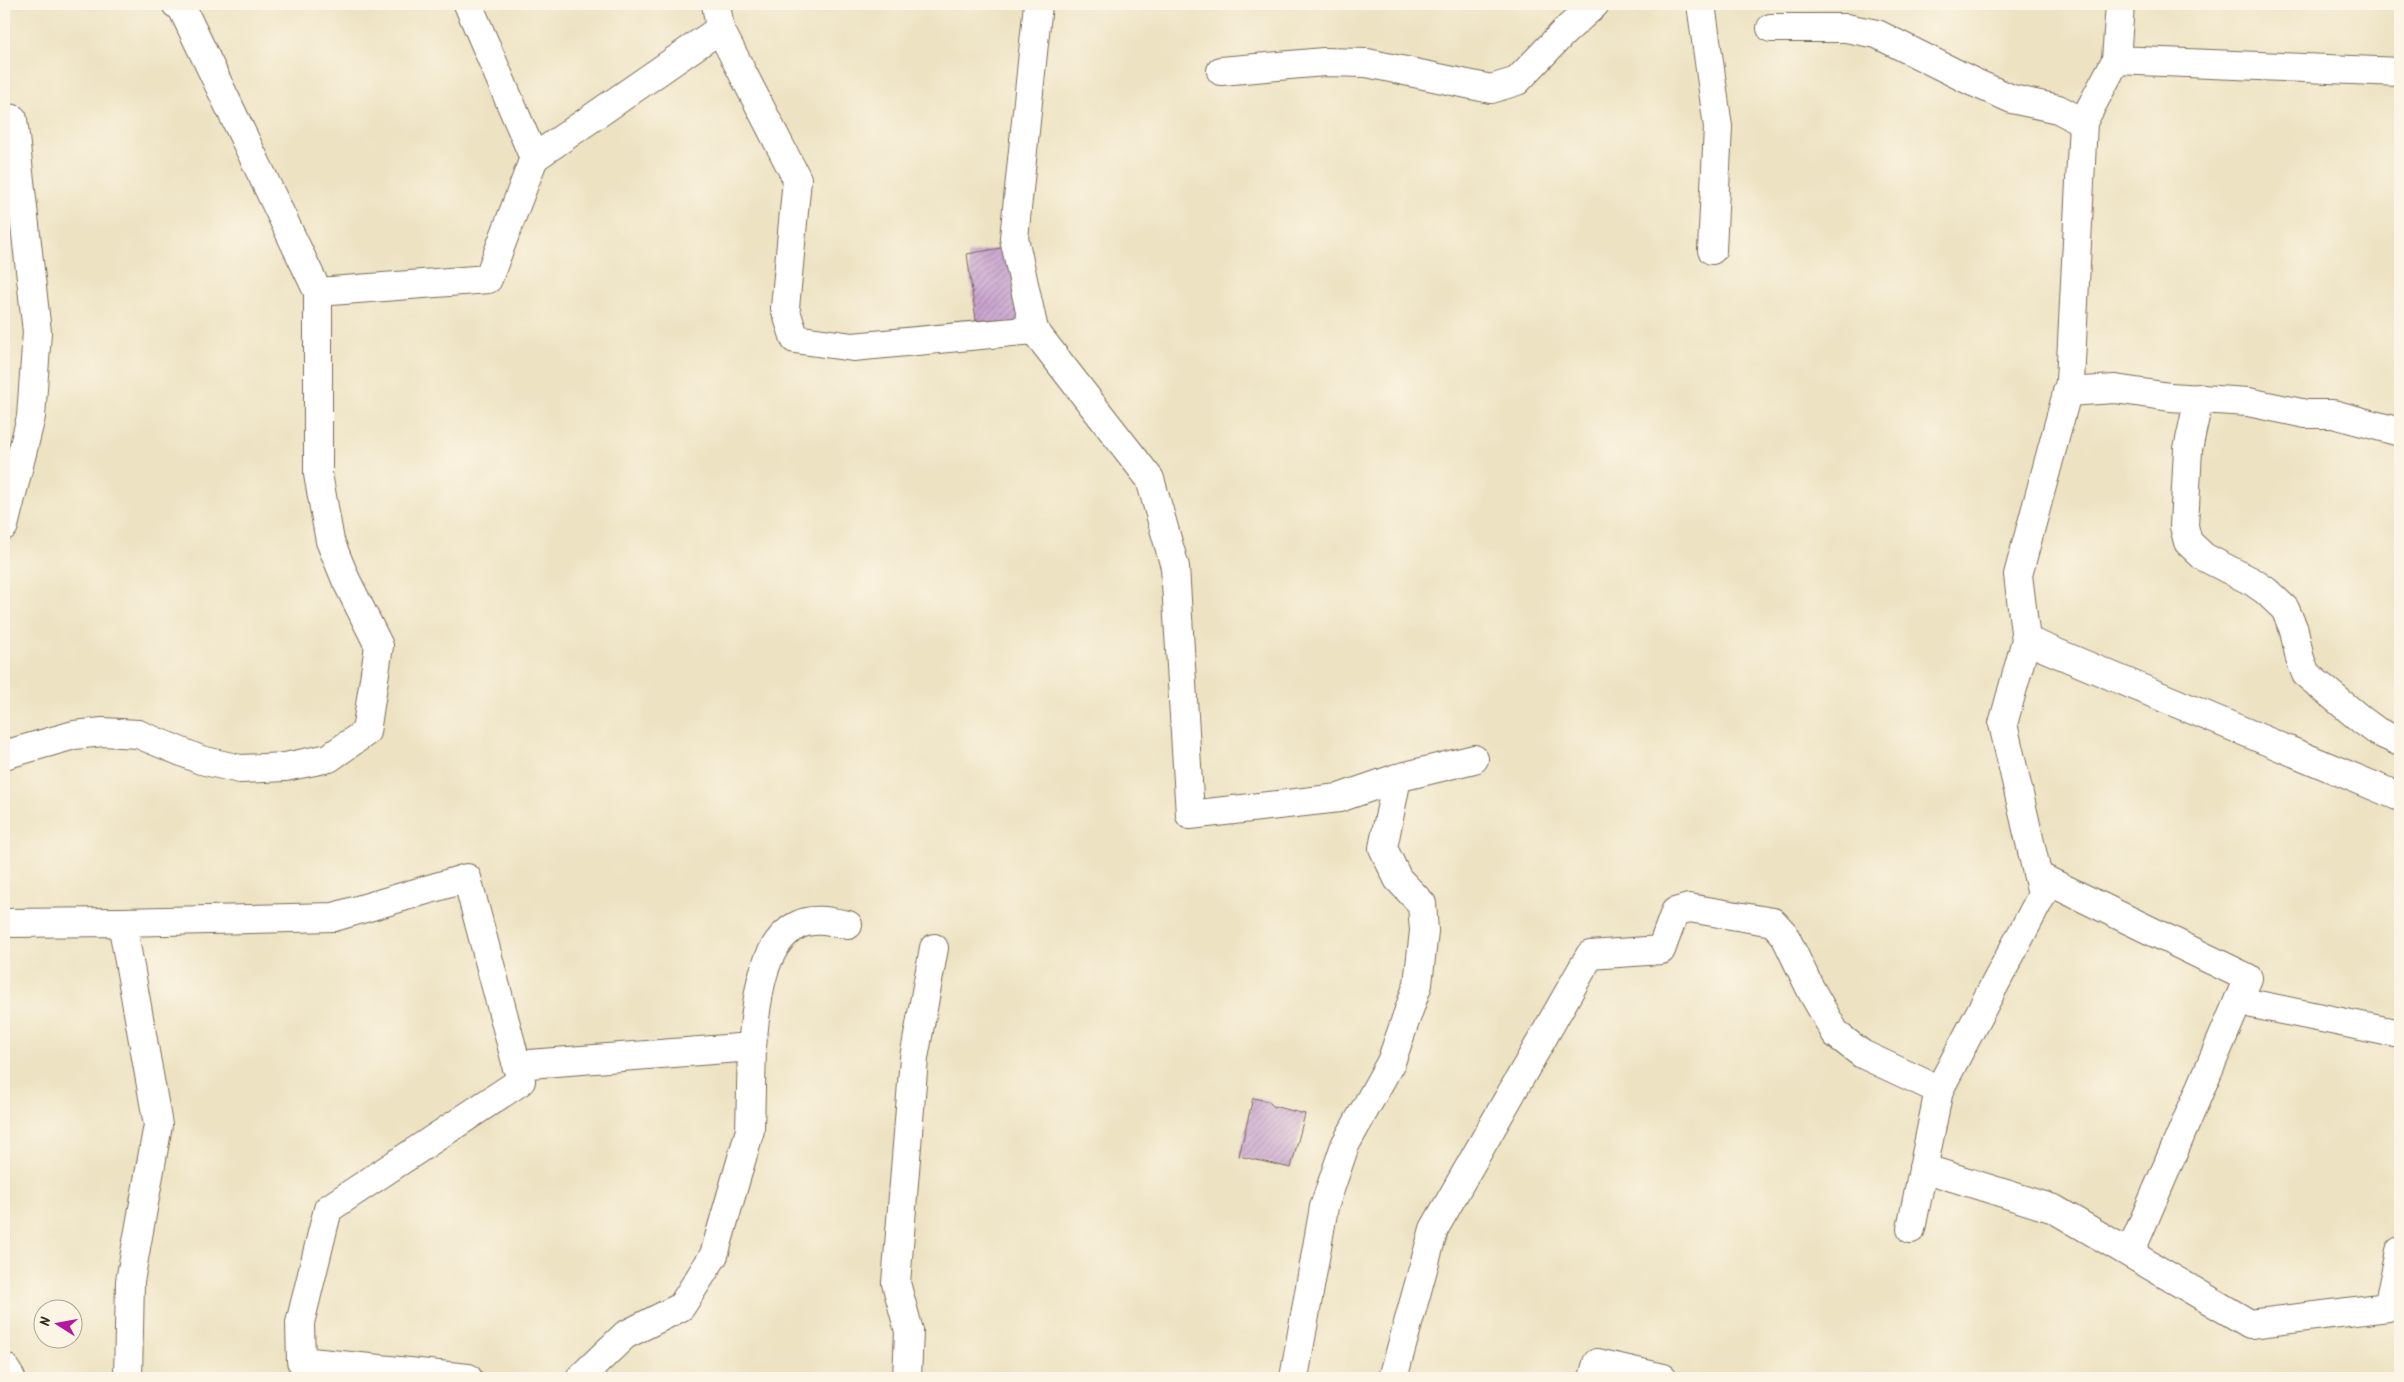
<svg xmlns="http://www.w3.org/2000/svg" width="2404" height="1382" font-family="Kalam,sans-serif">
	<defs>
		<pattern id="building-hatch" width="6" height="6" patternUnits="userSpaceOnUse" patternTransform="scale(1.25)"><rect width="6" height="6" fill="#c9a5d1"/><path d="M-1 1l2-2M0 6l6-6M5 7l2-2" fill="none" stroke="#a487a9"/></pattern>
	</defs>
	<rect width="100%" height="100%" fill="#fcf5e5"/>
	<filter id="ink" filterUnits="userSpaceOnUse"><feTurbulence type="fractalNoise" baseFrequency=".02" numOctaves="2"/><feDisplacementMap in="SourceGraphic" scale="10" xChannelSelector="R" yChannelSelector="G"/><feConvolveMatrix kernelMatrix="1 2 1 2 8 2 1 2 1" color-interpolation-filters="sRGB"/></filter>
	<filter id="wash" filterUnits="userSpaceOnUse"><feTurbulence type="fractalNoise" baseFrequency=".0096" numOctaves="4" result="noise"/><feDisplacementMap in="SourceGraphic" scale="20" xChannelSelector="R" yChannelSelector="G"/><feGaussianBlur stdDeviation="1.12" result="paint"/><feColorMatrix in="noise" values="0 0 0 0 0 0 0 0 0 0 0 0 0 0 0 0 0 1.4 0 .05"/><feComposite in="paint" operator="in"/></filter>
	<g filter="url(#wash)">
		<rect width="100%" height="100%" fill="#ede3c3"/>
		<g id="blocks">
			<g fill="url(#building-hatch)">
				<path d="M 1012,246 L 1023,320 L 977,327 L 967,254 Z"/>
				<path d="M 1253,1098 L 1268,1101 L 1273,1106 L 1305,1114 L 1291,1168 L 1239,1156 Z"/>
			</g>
		</g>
	</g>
	<g filter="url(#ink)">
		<use href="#blocks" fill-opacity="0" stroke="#796b58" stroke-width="1"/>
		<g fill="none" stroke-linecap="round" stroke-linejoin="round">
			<g stroke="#796b58" stroke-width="30">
				<g id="minor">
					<path d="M 1701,4 L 1718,127 L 1712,250"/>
					<path d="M 2120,4 L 2116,60 L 2400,72"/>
					<path d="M 1771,28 L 1846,28 L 1877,34 L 1973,82 L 2012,99 L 2058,109 L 2083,122"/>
					<path d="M 720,29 L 797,179 L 785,308 L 795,339 L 853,347 L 1034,330 L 1014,238 L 1038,4"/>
					<path d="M 1221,71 L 1324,62 L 1367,63 L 1491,89 L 1517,81 L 1564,32 L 1595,4"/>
					<path d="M 4,118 L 13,119 L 37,332 L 31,417 L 4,526"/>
					<path d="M 534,158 L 720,29 L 716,4"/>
					<path d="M 318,292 L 488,279 L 534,158 L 468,4"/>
					<path d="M 1034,330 L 1150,479 L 1175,567 L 1190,815 L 1339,798 L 1397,778 L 1474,759"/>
					<path d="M 2067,392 L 2115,389 L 2170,397 L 2248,402 L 2306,414 L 2333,414 L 2400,432"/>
					<path d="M 2199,398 L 2188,449 L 2184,526 L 2188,542 L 2204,557 L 2253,582 L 2266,591 L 2285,609 L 2294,630 L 2300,659 L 2306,674 L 2363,721 L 2378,732 L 2400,742"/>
					<path d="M 2026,640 L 2018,575 L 2070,382 L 2083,122 L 2116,60"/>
					<path d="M 4,755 L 74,735 L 103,732 L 138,734 L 201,760 L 240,769 L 285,767 L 329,758 L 366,732 L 379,646 L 346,580 L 330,541 L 318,474 L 318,292 L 181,6 L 176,4"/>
					<path d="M 2038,876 L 2248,978 L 2130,1253"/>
					<path d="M 122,922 L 334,917 L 467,878 L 521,1081 L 328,1209 L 300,1323 L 301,1361 L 468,1378"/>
					<path d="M 4,923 L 122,922 L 158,1125 L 130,1281 L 128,1378"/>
					<path d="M 2238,1001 L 2400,1034"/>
					<path d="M 752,1047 C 756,1009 759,944 798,925 C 813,917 832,922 848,925"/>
					<path d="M 516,1065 L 752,1047 L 750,1130 L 714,1255 L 681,1307 L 625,1335 L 580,1378"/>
					<path d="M 1923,1168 L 2054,1209 L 2250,1324 L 2388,1307 L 2400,1251"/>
					<path d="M 1911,1229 L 1939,1090 L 2042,895 L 2003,724 L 2026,640 L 2400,797"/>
					<path d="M 4,1367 L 11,1378"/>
					<path d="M 907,1378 L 909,1331 L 896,1283 L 914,1058 L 934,948"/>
					<path d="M 1294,1378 L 1324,1207 L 1345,1145 L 1391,1062 L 1418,984 L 1424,931 L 1422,904 L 1398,879 L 1383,848 L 1397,778"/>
					<path d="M 1393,1378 L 1434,1229 L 1590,955 L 1661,950 L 1675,912 L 1689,908 L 1773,922 L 1784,934 L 1811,990 L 1836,1034 L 1862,1054 L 1939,1090"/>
					<path d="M 1593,1378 L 1597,1363 L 1663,1378"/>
				</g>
			</g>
			<use href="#minor" stroke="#fff" stroke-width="28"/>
		</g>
	</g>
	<rect width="2404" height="1382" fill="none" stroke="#fcf5e5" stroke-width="20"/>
	<g transform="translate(58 1324) rotate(281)"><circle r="24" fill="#fcf5e5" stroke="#afa495"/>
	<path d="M0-4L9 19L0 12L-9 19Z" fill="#b5179e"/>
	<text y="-8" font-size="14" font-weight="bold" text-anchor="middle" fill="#3b2a1e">N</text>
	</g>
</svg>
